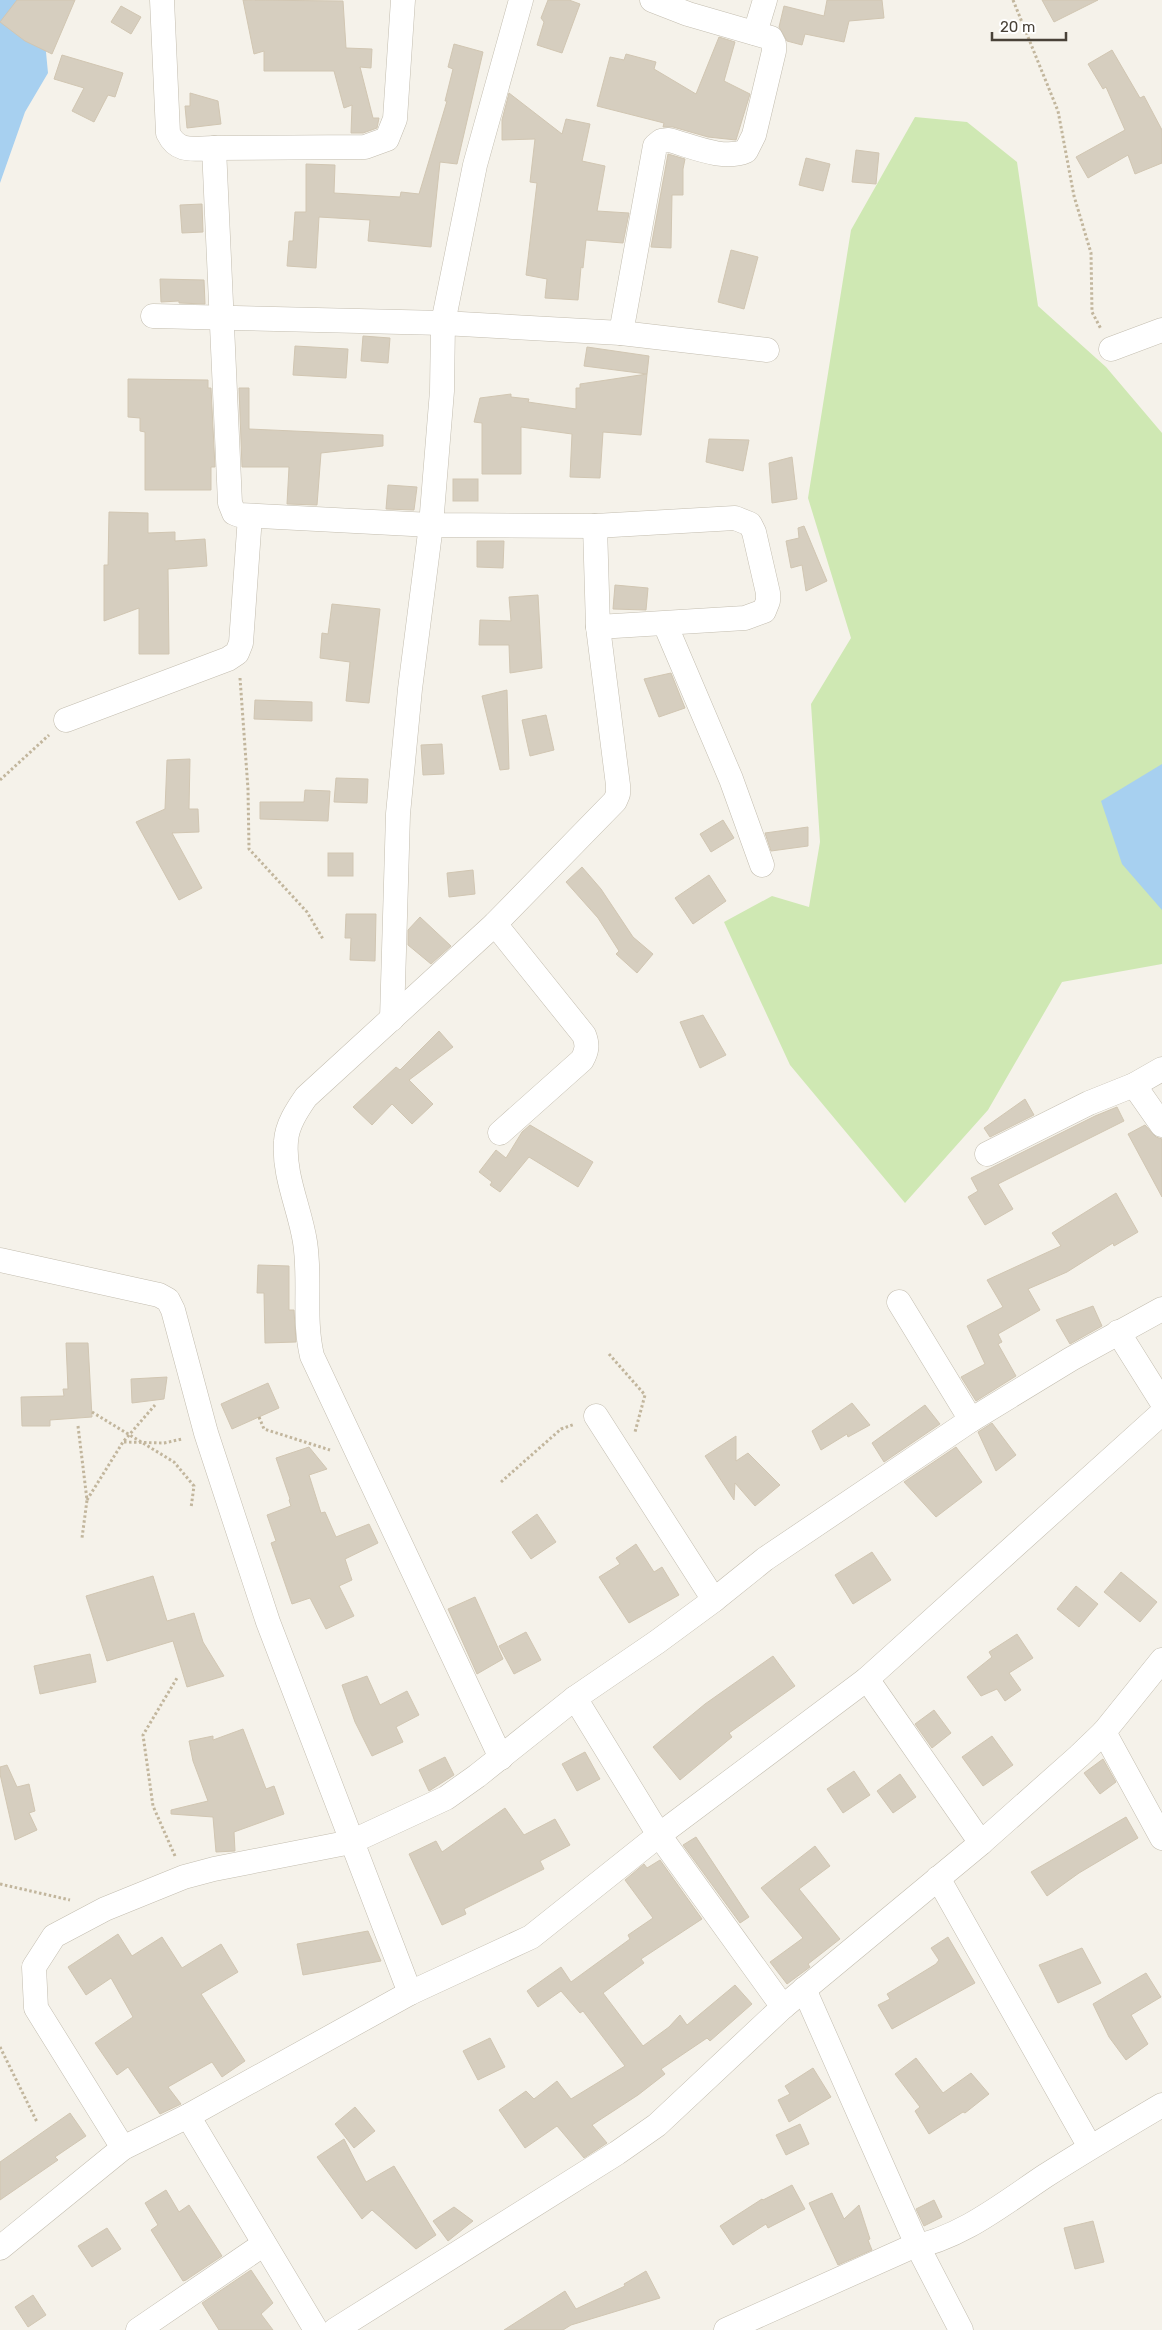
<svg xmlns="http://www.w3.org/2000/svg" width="1162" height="2330" font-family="Rubik,sans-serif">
	<rect width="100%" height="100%" fill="#f5f2ea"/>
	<path fill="#cfe8b3" d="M 915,117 L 967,122 L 1017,162 L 1038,306 L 1106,367 L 1162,433 L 1162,964 L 1062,982 L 988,1110 L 905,1203 L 790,1065 L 724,922 L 772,896 L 809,907 L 820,842 L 811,704 L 851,638 L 808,498 L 851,230 Z"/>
	<g fill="#a7d0f0">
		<path d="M 0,0 L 41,0 L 48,73 L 25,112 L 0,183 Z"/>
		<path d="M 1162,764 L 1162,910 L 1122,864 L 1101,801 Z"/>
	</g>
	<g fill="#d6cebf" stroke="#d1c6b2">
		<path d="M 17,0 L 75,0 L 52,54 L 25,41 L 0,22 Z"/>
		<path d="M 243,0 L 343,1 L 346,48 L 372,49 L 371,68 L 360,67 L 373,118 L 379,118 L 377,128 L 363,133 L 351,133 L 352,105 L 344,108 L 334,71 L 264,71 L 264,51 L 254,54 Z"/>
		<path d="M 548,0 L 569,0 L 580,4 L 562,53 L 537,45 L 544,22 L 541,18 Z"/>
		<path d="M 827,0 L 882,0 L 884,18 L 849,21 L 844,42 L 805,34 L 802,45 L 787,41 L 779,27 L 784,6 L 824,16 Z"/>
		<path d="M 1042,0 L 1098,0 L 1054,22 Z"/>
		<path d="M 121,6 L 141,17 L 131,34 L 111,22 Z"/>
		<path d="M 719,37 L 735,42 L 724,81 L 750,94 L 736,140 L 708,137 L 673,127 L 663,127 L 664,123 L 597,106 L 610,57 L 624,60 L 626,54 L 656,62 L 654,69 L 696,94 Z"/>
		<path d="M 454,44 L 483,52 L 457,164 L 440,162 L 431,247 L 368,241 L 370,220 L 319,217 L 316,268 L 287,266 L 289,241 L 293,241 L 295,212 L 306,212 L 306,164 L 335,165 L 334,193 L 400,197 L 401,192 L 419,194 L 447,101 L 445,101 L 453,69 L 448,67 Z"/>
		<path d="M 1112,50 L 1140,98 L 1144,96 L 1162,130 L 1162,163 L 1135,174 L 1128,155 L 1088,178 L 1076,157 L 1125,130 L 1106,87 L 1103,89 L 1088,64 Z"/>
		<path d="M 62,55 L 123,73 L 115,97 L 108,95 L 94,122 L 72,111 L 84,88 L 54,79 Z"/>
		<path d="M 190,93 L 218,101 L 221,124 L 187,128 L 185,106 L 190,106 Z"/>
		<path d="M 509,93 L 562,134 L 566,119 L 590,124 L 582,161 L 605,166 L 597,211 L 629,213 L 623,243 L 586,240 L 583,268 L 581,267 L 578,300 L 545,298 L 547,279 L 526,275 L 537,183 L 530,182 L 535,139 L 502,140 L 502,120 Z"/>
		<path d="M 856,150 L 879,153 L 876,184 L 852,182 Z"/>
		<path d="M 668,154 L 685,159 L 683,169 L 683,195 L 672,195 L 671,248 L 651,247 Z"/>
		<path d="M 806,158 L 830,164 L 823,191 L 799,185 Z"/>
		<path d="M 202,204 L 203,232 L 182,233 L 180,205 Z"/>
		<path d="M 731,250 L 758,257 L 744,309 L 718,302 Z"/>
		<path d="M 160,279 L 204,280 L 205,304 L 179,303 L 179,301 L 161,302 Z"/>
		<path d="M 363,336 L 390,338 L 388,363 L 361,361 Z"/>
		<path d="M 295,346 L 348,349 L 346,378 L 293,375 Z"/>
		<path d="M 587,347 L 649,356 L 647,374 L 584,366 Z"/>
		<path d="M 647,374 L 641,435 L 603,432 L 600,478 L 570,477 L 572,434 L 521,427 L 521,474 L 482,474 L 482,423 L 474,422 L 480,398 L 511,394 L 511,397 L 529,399 L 528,402 L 576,409 L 576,388 L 580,388 L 580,384 Z"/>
		<path d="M 128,379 L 208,380 L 208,388 L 211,388 L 215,467 L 211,467 L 211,490 L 145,490 L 145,432 L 140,431 L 140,418 L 128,417 Z"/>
		<path d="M 239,388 L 249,388 L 249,429 L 383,435 L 383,446 L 321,453 L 317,505 L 287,504 L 289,467 L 242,467 Z"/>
		<path d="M 709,439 L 749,440 L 743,471 L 706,462 Z"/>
		<path d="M 792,457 L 797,499 L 772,503 L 769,463 Z"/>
		<rect x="453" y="479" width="25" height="22"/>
		<path d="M 388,485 L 417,487 L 414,510 L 386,509 Z"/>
		<path d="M 109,512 L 148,513 L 148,533 L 175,532 L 175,541 L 205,539 L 207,566 L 168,569 L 169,654 L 139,654 L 139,608 L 104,621 L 104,565 L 108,565 Z"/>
		<path d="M 804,526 L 827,581 L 806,591 L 802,565 L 791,568 L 786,541 L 799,538 L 798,528 Z"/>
		<path d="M 477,541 L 504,541 L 503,568 L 477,567 Z"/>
		<path d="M 615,585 L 648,588 L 646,610 L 613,609 Z"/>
		<path d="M 538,595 L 542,668 L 510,673 L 509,645 L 479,645 L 480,620 L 511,621 L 509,597 Z"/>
		<path d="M 332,604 L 380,609 L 369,703 L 346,701 L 350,662 L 320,658 L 322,633 L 328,634 Z"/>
		<path d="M 671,673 L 685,708 L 659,717 L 644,679 Z"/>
		<path d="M 507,690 L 509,769 L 500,770 L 482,696 Z"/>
		<path d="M 255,700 L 312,702 L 312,721 L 254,719 Z"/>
		<path d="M 546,715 L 554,750 L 530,756 L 522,720 Z"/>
		<path d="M 442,744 L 444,774 L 423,775 L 421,745 Z"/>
		<path d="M 190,759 L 189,809 L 198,809 L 199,832 L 172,833 L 202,888 L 179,900 L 136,822 L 165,809 L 167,760 Z"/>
		<path d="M 336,778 L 368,779 L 367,803 L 334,802 Z"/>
		<path d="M 305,790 L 330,791 L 328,821 L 260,819 L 260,802 L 304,802 Z"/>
		<path d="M 723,820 L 734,838 L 711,852 L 700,834 Z"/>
		<path d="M 808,827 L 808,846 L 771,851 L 765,833 Z"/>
		<rect x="328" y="853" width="25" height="23"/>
		<path d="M 582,867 L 601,889 L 633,937 L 653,954 L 637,973 L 616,954 L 619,951 L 598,918 L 566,882 Z"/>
		<path d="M 473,870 L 475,894 L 449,897 L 447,873 Z"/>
		<path d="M 709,875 L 726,901 L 693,924 L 675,898 Z"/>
		<path d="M 346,914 L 376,914 L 375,961 L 350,960 L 351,938 L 345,938 Z"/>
		<path d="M 420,917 L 451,946 L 431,964 L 408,945 L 408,930 Z"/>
		<path d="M 703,1015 L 726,1055 L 700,1068 L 680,1022 Z"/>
		<path d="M 439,1031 L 453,1047 L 409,1080 L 433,1104 L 412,1124 L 392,1104 L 372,1125 L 353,1107 L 396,1067 L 400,1070 Z"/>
		<path d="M 1025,1099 L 1034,1115 L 990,1137 L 984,1128 Z"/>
		<path d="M 1117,1107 L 1124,1121 L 998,1184 L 1013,1209 L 985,1225 L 968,1197 L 978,1191 L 971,1178 L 1095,1116 Z"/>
		<path d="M 530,1125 L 593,1162 L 578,1187 L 529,1157 L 500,1192 L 490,1185 L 492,1182 L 479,1172 L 496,1150 L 506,1158 L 522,1132 Z"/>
		<path d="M 1145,1125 L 1156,1137 L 1162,1139 L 1162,1197 L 1128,1134 Z"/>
		<path d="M 1116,1193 L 1138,1232 L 1114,1246 L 1113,1243 L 1067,1272 L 1028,1289 L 1040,1310 L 998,1334 L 1002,1342 L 998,1344 L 1016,1376 L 976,1401 L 961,1377 L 985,1364 L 967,1326 L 1003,1307 L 987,1280 L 1061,1246 L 1052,1233 Z"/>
		<path d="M 258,1265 L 289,1266 L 289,1310 L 294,1310 L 296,1342 L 265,1343 L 264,1293 L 257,1293 Z"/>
		<path d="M 1093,1306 L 1102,1326 L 1070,1344 L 1056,1320 Z"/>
		<path d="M 66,1343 L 88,1343 L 92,1417 L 50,1420 L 50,1426 L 22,1426 L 21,1397 L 64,1396 L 63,1389 L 68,1389 Z"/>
		<path d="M 167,1377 L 164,1399 L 132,1403 L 131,1379 Z"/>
		<path d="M 268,1383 L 279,1408 L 232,1429 L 221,1404 Z"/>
		<path d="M 852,1403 L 870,1425 L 848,1437 L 847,1434 L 821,1450 L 812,1431 Z"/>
		<path d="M 925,1405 L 940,1424 L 884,1462 L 872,1443 Z"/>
		<path d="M 992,1423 L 1016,1455 L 996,1471 L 978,1432 Z"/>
		<path d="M 736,1436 L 736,1461 L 748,1453 L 780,1485 L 755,1506 L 735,1483 L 734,1500 L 705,1456 Z"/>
		<path d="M 309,1447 L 327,1469 L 309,1475 L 321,1513 L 325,1512 L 336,1537 L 369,1524 L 378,1543 L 345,1559 L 352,1580 L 339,1586 L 354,1616 L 326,1629 L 310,1598 L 292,1604 L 271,1543 L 276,1541 L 267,1515 L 291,1506 L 289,1500 L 290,1499 L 276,1458 Z"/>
		<path d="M 956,1447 L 982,1482 L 936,1517 L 904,1482 Z"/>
		<path d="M 537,1514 L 556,1542 L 531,1559 L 512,1532 Z"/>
		<path d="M 636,1544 L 654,1572 L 662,1567 L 679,1595 L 629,1623 L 599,1577 L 620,1564 L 616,1558 Z"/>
		<path d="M 872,1552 L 891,1580 L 853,1604 L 835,1575 Z"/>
		<path d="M 1121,1572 L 1157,1602 L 1140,1622 L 1104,1592 Z"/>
		<path d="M 153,1576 L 167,1621 L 194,1613 L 203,1642 L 224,1676 L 187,1687 L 173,1641 L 107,1661 L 86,1596 Z"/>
		<path d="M 1076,1586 L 1098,1604 L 1079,1627 L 1057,1609 Z"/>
		<path d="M 475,1597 L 503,1659 L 477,1674 L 448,1609 Z"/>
		<path d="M 526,1632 L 541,1660 L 514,1674 L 499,1646 Z"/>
		<path d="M 1017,1634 L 1033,1658 L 1009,1673 L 1021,1690 L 1005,1701 L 997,1689 L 981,1696 L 967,1677 L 992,1657 L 989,1652 Z"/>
		<path d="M 90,1654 L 96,1682 L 40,1694 L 34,1666 Z"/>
		<path d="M 773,1656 L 795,1686 L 729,1733 L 732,1737 L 680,1780 L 653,1747 L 705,1704 Z"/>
		<path d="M 367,1676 L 380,1705 L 407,1691 L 419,1715 L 396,1727 L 403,1742 L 372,1756 L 355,1722 L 342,1685 Z"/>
		<path d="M 934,1710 L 951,1733 L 932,1748 L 915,1724 Z"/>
		<path d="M 243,1729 L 266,1789 L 274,1786 L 284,1814 L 234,1832 L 235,1851 L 216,1852 L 213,1817 L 171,1814 L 171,1810 L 208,1801 L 193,1761 L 189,1741 L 213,1736 L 213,1740 Z"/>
		<path d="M 992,1736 L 1013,1765 L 983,1786 L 962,1757 Z"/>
		<path d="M 585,1752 L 600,1779 L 577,1791 L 562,1764 Z"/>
		<path d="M 445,1757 L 454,1775 L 429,1791 L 419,1770 Z"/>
		<path d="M 1103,1759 L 1116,1782 L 1100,1794 L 1084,1773 Z"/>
		<path d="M 7,1765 L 17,1787 L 29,1784 L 35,1811 L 29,1813 L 37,1830 L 15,1840 L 0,1774 L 0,1767 Z"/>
		<path d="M 854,1771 L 870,1795 L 843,1813 L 827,1789 Z"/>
		<path d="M 900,1774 L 916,1797 L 893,1813 L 877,1791 Z"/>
		<path d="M 505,1808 L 524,1835 L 555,1819 L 570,1845 L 540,1861 L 544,1869 L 464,1909 L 466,1914 L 442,1925 L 409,1854 L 436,1841 L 442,1852 Z"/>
		<path d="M 1126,1817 L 1138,1838 L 1079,1873 L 1047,1896 L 1031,1872 Z"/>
		<path d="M 696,1837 L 749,1917 L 740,1923 L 683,1845 Z"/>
		<path d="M 815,1846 L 830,1866 L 799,1889 L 840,1939 L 808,1964 L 810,1967 L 787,1984 L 770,1962 L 803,1938 L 761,1888 Z"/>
		<path d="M 660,1860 L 702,1919 L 641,1959 L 644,1963 L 603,1993 L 643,2046 L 669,2027 L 680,2015 L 687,2025 L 735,1985 L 752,2004 L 710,2041 L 707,2038 L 661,2069 L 665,2074 L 638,2095 L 592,2125 L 607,2143 L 584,2158 L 557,2126 L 525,2148 L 499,2110 L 526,2091 L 534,2099 L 557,2081 L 571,2099 L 625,2066 L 583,2011 L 580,2013 L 561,1991 L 538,2007 L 527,1991 L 561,1967 L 571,1982 L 630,1939 L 628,1935 L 653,1918 L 625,1880 L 644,1864 L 647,1868 Z"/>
		<path d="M 368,1931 L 381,1961 L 303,1975 L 297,1944 Z"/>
		<path d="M 118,1934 L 132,1956 L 162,1937 L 182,1968 L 221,1944 L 238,1972 L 201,1994 L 245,2061 L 222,2077 L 212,2062 L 168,2087 L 181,2104 L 160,2114 L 128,2067 L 117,2075 L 95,2043 L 133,2017 L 111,1978 L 86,1995 L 68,1967 Z"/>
		<path d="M 948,1937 L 975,1983 L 892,2029 L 878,2005 L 890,1999 L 887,1994 L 936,1964 L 939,1960 L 931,1948 Z"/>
		<path d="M 1082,1948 L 1101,1983 L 1058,2003 L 1039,1965 Z"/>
		<path d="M 1146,1973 L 1161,1997 L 1131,2015 L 1148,2044 L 1126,2060 L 1109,2037 L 1093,2004 Z"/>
		<path d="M 490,2038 L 505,2067 L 478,2080 L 463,2051 Z"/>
		<path d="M 916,2058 L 943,2093 L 971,2073 L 989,2094 L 965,2113 L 963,2112 L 929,2134 L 915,2111 L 920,2107 L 895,2074 Z"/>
		<path d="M 813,2068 L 831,2097 L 789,2122 L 778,2100 L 790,2094 L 785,2086 Z"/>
		<path d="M 355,2107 L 375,2131 L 354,2148 L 335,2124 Z"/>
		<path d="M 70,2113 L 86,2136 L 55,2157 L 58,2160 L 0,2200 L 0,2162 Z"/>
		<path d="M 800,2124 L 809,2144 L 786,2155 L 776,2135 Z"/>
		<path d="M 344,2139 L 366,2182 L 394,2166 L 436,2235 L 416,2249 L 372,2210 L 362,2219 L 317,2157 Z"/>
		<path d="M 792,2185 L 805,2209 L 768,2228 L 766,2224 L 733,2245 L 720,2226 L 762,2199 L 763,2200 Z"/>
		<path d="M 166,2190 L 179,2212 L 189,2205 L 222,2256 L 186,2280 L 183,2281 L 151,2230 L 158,2225 L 145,2203 Z"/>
		<path d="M 832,2193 L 844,2219 L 859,2205 L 870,2239 L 868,2240 L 872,2250 L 838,2265 L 809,2203 Z"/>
		<path d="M 934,2200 L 942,2217 L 924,2226 L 916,2209 Z"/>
		<path d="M 454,2207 L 473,2221 L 448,2241 L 433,2221 Z"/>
		<path d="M 1093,2221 L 1104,2262 L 1075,2269 L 1064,2228 Z"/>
		<path d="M 107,2228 L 121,2249 L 92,2267 L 78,2246 Z"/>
		<path d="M 251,2270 L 273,2303 L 261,2314 L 273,2330 L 219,2330 L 202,2303 Z"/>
		<path d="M 646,2271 L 660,2298 L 571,2325 L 563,2330 L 504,2330 L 565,2291 L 576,2309 L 625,2286 L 624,2284 Z"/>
		<path d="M 33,2295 L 46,2315 L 28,2327 L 15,2307 Z"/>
	</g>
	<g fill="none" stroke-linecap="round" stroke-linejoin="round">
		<g stroke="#c3bdaf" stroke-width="25">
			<g id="minor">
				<path d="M 162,0 L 168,133 C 178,154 194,148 214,148 L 230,503 L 234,513 L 239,515 L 431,525 L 595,526 L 735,518 L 750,524 L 754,532 L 768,593 L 768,601 L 764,611 L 745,618 L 598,627"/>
				<path d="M 755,33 L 765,0"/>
				<path d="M 214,148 L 365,147 L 387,139 L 395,119 L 403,0"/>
				<path d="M 153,316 L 443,323 L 621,333 L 655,146 L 661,141 L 669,140 C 692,146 723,161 746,151 L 754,135 L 774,51 L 774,44 L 771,38 L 688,14 L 652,0"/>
				<path d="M 621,333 L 767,350"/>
				<path d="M 1111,349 L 1162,330"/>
				<path d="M 665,624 L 731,779 L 762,865"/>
				<path d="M 66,720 L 228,659 L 237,653 L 241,643 L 250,516"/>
				<path d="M 495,924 L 584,1035 C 588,1045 587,1051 582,1060 L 500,1133"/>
				<path d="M 392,1019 L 398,814 L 410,689 L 431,525 L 442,391 L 443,323 L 475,165 L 521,0"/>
				<path d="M 1134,1085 L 1162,1125"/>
				<path d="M 987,1154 L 1089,1103 L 1134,1085 L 1162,1069"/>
				<path d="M 0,1260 L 159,1295 L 168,1300 L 173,1310 L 206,1433 L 268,1622 L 410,1993"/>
				<path d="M 899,1302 L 971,1420"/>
				<path d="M 1118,1332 L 1162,1402"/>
				<path d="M 596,1416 L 714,1600"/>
				<path d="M 867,1679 L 981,1843"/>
				<path d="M 575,1698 L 659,1835 L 783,2007"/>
				<path d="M 1104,1732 L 1162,1838"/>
				<path d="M 501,1758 L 312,1356 C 303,1318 311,1280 305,1242 C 300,1209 283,1175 286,1141 C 287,1125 297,1110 306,1097 L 495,924 L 615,801 L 618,794 L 618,785 L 598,627 L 595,526"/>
				<path d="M 938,1878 L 1090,2147"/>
				<path d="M 804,1989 L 918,2247 L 961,2330"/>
				<path d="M 188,2116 L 316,2330"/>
				<path d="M 123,2148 L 36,2008 L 34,1967 L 54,1936 L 105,1909 L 184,1877 L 214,1869 L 351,1842 L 446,1798 L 477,1776 L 575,1698 L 657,1642 L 714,1600 L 765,1559 L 971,1420 L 1071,1359 L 1162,1309"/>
				<path d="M 0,2248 L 123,2148 L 188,2116 L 410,1993 L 531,1937 L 659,1835 L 867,1679 L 1162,1413"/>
				<path d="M 138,2330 L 264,2244"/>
				<path d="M 335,2330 L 617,2153 L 657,2125 L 783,2007 L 981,1843 L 1079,1756 L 1104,1732 L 1162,1660"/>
				<path d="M 726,2330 L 909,2248 C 960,2239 1003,2204 1045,2176 C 1084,2151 1123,2128 1162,2105"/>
			</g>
		</g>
		<g stroke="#c2b69d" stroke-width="3" stroke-dasharray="2.5 2.5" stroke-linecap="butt">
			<path d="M 1013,0 L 1058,111 L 1074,196 L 1091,253 L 1092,312 L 1101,329"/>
			<path d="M 240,678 L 248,789 L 249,849 L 307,912 L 323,939"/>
			<path d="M 0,780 L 49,735"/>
			<path d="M 609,1354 L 645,1395 L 635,1432"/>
			<path d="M 92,1412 L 174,1462 L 194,1486 L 191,1508"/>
			<path d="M 259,1417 L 264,1429 L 330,1450"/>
			<path d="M 78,1426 L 87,1500 L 82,1538"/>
			<path d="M 124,1442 L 164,1443 L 182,1439"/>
			<path d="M 501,1482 L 561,1429 L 575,1424"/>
			<path d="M 87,1500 L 123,1442 L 155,1405"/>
			<path d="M 175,1856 L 153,1806 L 143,1735 L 177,1678"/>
			<path d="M 0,1884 L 70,1900"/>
			<path d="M 0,2047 L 37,2122"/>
		</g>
		<use href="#minor" stroke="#fff" stroke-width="24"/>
	</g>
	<path d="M992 32v8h74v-8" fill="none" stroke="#494238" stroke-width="2.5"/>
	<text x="1000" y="32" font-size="15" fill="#494238" stroke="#ffffff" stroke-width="4" paint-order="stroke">20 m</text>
</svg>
